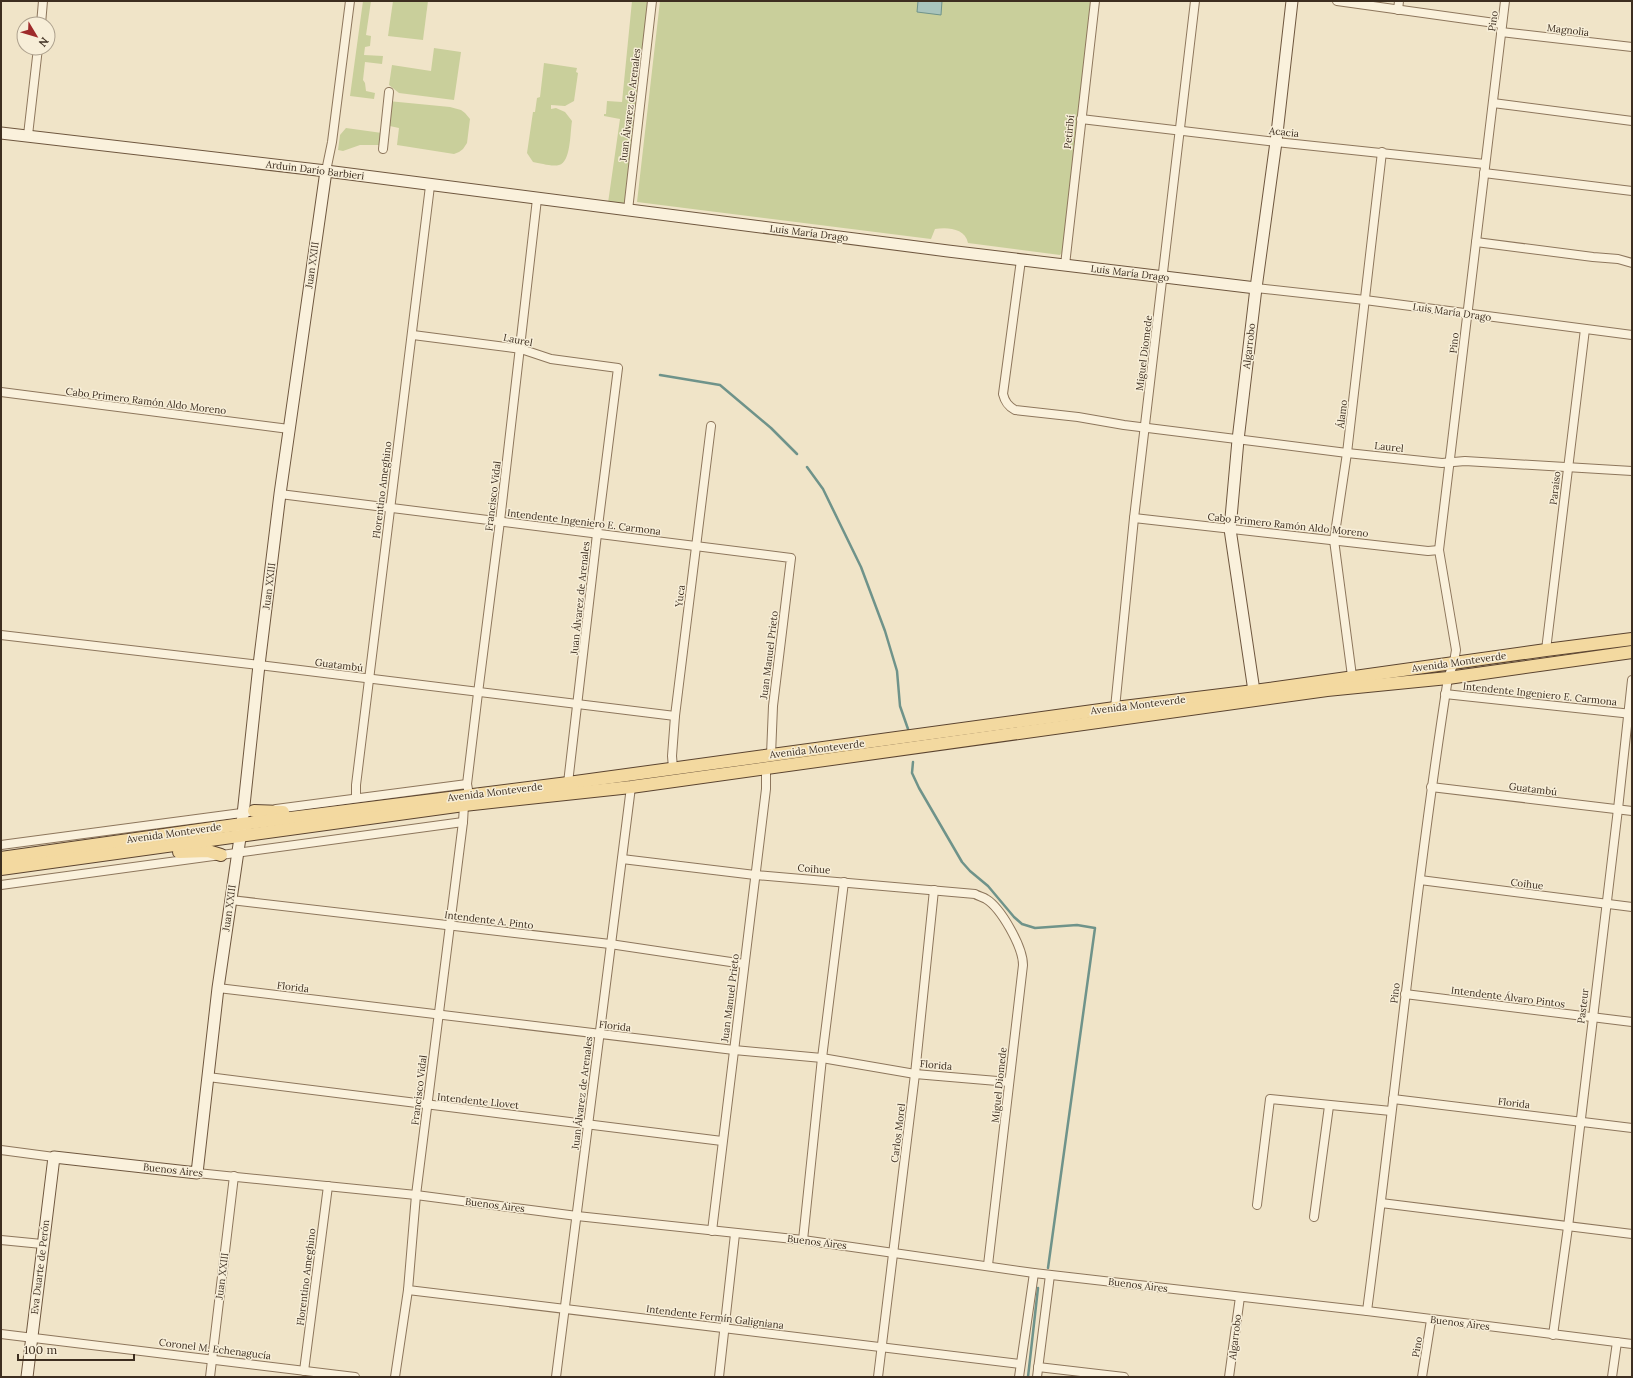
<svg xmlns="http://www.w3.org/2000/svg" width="1633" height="1378" font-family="Lora,serif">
	<rect width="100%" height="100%" fill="#f0e4c8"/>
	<g fill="#c9cf9b">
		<path d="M 363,1 L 371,1 L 366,35 L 371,36 L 370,46 L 365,47 L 364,55 L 383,56 L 382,64 L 365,62 L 363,80 L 365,83 L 366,91 L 375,93 L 374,99 L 350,96 Z"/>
		<path d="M 393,1 L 428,1 L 423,40 L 388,36 Z"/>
		<path d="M 632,1 L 651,1 L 627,206 L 608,203 L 620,119 L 604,116 L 604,114 L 606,114 L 607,101 L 622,102 Z"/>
		<path d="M 660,1 L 1092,1 L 1063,251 L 1060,255 L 968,243 C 965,228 947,227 935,229 L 931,239 L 637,202 Z"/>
		<path d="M 434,48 L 461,52 L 454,100 L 399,93 L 389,85 L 392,65 L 431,71 Z"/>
		<path d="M 544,63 L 577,68 L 576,72 L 578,73 L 574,101 L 565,106 L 551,105 L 551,109 L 556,108 L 565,112 L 572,121 C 570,132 571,162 559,165 C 552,167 540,163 533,162 L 527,153 L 533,112 L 535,112 L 537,98 L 540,97 Z"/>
		<path d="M 388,101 L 450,107 L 461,110 L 465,113 L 470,119 L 467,143 L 463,149 L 459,152 L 454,154 L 397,145 L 399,128 L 385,125 Z"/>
		<path d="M 346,128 L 382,133 L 380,145 L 360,145 L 343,151 L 338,150 L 340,135 Z"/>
	</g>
	<path fill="#a9c4bc" stroke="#6f938a" d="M 918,1 L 942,1 L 941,15 L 917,12 Z"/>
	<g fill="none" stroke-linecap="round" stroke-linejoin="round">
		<g stroke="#6f938a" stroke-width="2.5">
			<path d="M 660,375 L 720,385 L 771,428 L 797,454"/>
			<path d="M 807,467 L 823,489 L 861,567 L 885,631 L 897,671 L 900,706 L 908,729"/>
			<path d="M 913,762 L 912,773 L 919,788 L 962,862 L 970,871 L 988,886 L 1014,917 L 1022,924 L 1035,928 L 1077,925 L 1095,928 L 1048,1268"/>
			<path d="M 1028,1377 L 1038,1288"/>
		</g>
		<g stroke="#8d765c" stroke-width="10">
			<g id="street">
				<path d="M 1337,1 L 1502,24"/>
				<path d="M 1398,10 L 1399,1"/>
				<path d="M 41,24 L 43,1"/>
				<path d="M 1501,32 L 1632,47"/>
				<path d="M 1493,103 L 1632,121"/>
				<path d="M 1081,119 L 1276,142 L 1485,164"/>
				<path d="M 28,135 L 38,48"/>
				<path d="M 383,149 L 389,92"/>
				<path d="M 326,171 L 332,142 L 350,1"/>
				<path d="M 1484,173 L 1632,191"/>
				<path d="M 628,210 L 652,1"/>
				<path d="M 1476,242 L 1593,257 L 1618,259 L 1632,263"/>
				<path d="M 1021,260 L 1003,394 C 1005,402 1008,406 1015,410 L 1078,417 L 1124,425 L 1347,453 L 1442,463 L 1465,461 L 1632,471"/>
				<path d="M 1065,265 L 1095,1"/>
				<path d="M 1256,288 L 1365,300 L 1632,335"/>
				<path d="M 413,335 L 521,349 L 551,359 L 618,368 L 597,534 L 568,783"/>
				<path d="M 1,392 L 289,429"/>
				<path d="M 280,494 L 791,558 L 773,706 L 771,755"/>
				<path d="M 1134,518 L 1428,551 L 1439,550"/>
				<path d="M 1,635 L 259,665 L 675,716"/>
				<path d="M 1546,650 L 1585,329"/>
				<path d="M 1352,676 L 1334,540 L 1347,453 L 1382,152"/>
				<path d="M 1445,694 L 1632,714"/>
				<path d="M 1115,708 L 1134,518 L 1195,1"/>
				<path d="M 673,768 L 672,756 L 675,716 L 711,426"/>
				<path d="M 1431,787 L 1632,811"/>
				<path d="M 469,795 L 467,784 L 478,693 L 500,521 L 537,199"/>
				<path d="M 356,798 L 356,785 L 430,186"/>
				<path d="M 276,809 L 467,784"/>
				<path d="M 1,845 L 249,812"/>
				<path d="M 622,859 L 755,875 L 975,894 C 978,896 983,897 986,899 C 1001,908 1023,947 1023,965 L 988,1265"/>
				<path d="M 1420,880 L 1632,907"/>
				<path d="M 1,885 L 463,822"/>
				<path d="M 231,900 L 610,944 L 744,964"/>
				<path d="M 218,988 L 734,1050 L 822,1058 L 915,1074 L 1009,1082"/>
				<path d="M 1405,994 L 1632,1022"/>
				<path d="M 208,1077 C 379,1099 551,1119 722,1141"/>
				<path d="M 1393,1099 L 1632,1128"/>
				<path d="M 1,1150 L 54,1157"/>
				<path d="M 197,1173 L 416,1195 L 577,1216 L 803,1240 L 1034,1273 L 1367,1311 L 1632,1344"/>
				<path d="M 1381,1203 L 1632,1234"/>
				<path d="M 1257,1205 L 1270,1099 L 1391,1111"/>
				<path d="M 1314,1217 L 1329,1106"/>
				<path d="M 712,1231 L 766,789 L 766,768"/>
				<path d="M 1,1240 L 42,1244"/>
				<path d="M 803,1240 L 822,1058 L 844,882"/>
				<path d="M 408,1290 L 1020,1364"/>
				<path d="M 1367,1311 C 1395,1100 1415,889 1448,678 L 1454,662 L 1456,650 L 1439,550 L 1505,1"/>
				<path d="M 1,1334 L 355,1377"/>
				<path d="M 1553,1335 L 1568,1227 L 1618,809 L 1632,680"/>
				<path d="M 1038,1367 L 1124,1377"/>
				<path d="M 304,1371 L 328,1186"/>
				<path d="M 210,1377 L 234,1176"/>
				<path d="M 395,1377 L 408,1290 L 416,1195 L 463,822 L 464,805"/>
				<path d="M 556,1377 L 631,787"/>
				<path d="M 719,1377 L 735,1234"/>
				<path d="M 878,1377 L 915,1074 L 934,890"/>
				<path d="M 1019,1377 L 1034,1273"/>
				<path d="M 1037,1377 L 1050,1275"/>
				<path d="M 1229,1377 L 1240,1297"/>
				<path d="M 1422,1377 L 1431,1320"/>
				<path d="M 1612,1377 L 1617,1342"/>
			</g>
		</g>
		<g stroke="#6f573f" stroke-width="13">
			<g id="secondary">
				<path d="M 1,133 L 326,171 L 948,251 L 1256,288"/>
				<path d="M 1254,691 L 1230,529 L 1238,440 L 1256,288 L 1276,142 L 1292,1"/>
				<path d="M 27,1377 L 54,1157 L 197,1173 L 218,988 L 242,824 L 259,665 L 280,494 L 326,171"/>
			</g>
		</g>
		<g stroke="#5b4430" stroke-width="14">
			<g id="primary">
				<path d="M 254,811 L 283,812"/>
				<path d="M 179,852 L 208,851 L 221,855"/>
				<path d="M 1,858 L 242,824 L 568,783 L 1115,708 L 1254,691 L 1546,650 L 1632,639"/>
				<path d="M 1,869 L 464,805 L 631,787 L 1327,690 L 1448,678 L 1632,652"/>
			</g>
		</g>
		<use href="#street" stroke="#faf1dc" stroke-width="8"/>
		<use href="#secondary" stroke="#faf1dc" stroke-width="11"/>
		<use href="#primary" stroke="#f3d9a0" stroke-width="12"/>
	</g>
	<g text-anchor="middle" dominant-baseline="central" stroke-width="3" stroke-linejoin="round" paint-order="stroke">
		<g font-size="10" fill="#3d2e20" stroke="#f7eed8">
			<text transform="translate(1493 21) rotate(-82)">Pino</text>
			<text transform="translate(1568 30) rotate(7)">Magnolia</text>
			<text transform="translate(630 105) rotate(-83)">Juan Álvarez de Arenales</text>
			<text transform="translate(1069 132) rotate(-84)">Petiribí</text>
			<text transform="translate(1284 132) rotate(6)">Acacia</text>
			<text transform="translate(315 170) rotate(7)">Arduin Darío Barbieri</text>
			<text transform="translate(809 233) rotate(7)">Luis María Drago</text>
			<text transform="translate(312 265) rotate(-82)">Juan XXIII</text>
			<text transform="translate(1130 273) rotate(7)">Luis María Drago</text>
			<text transform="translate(1452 312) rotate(8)">Luis María Drago</text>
			<text transform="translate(518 340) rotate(11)">Laurel</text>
			<text transform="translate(1454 343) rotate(-84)">Pino</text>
			<text transform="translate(1249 346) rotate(-83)">Algarrobo</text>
			<text transform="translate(1144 353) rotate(-83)">Miguel Diomede</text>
			<text transform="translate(146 401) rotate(7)">Cabo Primero Ramón Aldo Moreno</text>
			<text transform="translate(1342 414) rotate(-83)">Álamo</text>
			<text transform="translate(1389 447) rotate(6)">Laurel</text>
			<text transform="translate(1555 488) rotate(-83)">Paraíso</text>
			<text transform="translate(382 490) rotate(-83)">Florentino Ameghino</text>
			<text transform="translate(493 496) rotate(-83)">Francisco Vidal</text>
			<text transform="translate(584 522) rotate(7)">Intendente Ingeniero E. Carmona</text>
			<text transform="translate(1288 525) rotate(6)">Cabo Primero Ramón Aldo Moreno</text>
			<text transform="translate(269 586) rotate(-83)">Juan XXIII</text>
			<text transform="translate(680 596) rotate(-83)">Yuca</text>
			<text transform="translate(580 598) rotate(-84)">Juan Álvarez de Arenales</text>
			<text transform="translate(769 655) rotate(-83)">Juan Manuel Prieto</text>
			<text transform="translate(1459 662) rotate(-8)">Avenida Monteverde</text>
			<text transform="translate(339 665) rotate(7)">Guatambú</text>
			<text transform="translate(1540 694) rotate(6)">Intendente Ingeniero E. Carmona</text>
			<text transform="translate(1138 705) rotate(-7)">Avenida Monteverde</text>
			<text transform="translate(817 749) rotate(-7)">Avenida Monteverde</text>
			<text transform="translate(1533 789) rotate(7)">Guatambú</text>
			<text transform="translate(495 792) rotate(-7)">Avenida Monteverde</text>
			<text transform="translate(174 833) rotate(-8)">Avenida Monteverde</text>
			<text transform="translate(814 869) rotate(4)">Coihue</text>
			<text transform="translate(1527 884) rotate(7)">Coihue</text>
			<text transform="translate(229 908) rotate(-82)">Juan XXIII</text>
			<text transform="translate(489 920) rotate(7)">Intendente A. Pinto</text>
			<text transform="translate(293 987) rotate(7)">Florida</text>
			<text transform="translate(1395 993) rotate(-83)">Pino</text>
			<text transform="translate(1508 997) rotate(7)">Intendente Álvaro Pintos</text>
			<text transform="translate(730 998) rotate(-83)">Juan Manuel Prieto</text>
			<text transform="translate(1583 1006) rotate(-83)">Pasteur</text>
			<text transform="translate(615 1026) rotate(7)">Florida</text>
			<text transform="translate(936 1065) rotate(5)">Florida</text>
			<text transform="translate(999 1085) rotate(-84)">Miguel Diomede</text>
			<text transform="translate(419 1090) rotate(-83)">Francisco Vidal</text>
			<text transform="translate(582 1093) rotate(-83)">Juan Álvarez de Arenales</text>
			<text transform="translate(478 1101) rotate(6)">Intendente Llovet</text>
			<text transform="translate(1514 1103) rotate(7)">Florida</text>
			<text transform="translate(898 1133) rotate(-83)">Carlos Morel</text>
			<text transform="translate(173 1170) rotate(6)">Buenos Aires</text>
			<text transform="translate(495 1205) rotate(7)">Buenos Aires</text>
			<text transform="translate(817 1242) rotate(7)">Buenos Aires</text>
			<text transform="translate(40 1267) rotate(-83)">Eva Duarte de Perón</text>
			<text transform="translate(222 1276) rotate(-83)">Juan XXIII</text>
			<text transform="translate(306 1277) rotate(-83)">Florentino Ameghino</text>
			<text transform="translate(1138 1285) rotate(7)">Buenos Aires</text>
			<text transform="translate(715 1317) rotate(7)">Intendente Fermín Galigniana</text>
			<text transform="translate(1460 1323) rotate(7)">Buenos Aires</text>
			<text transform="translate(1235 1337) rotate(-83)">Algarrobo</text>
			<text transform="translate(1417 1347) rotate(-81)">Pino</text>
			<text transform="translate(215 1349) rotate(7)">Coronel M. Echenagucía</text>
		</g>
	</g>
	<rect width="1633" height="1378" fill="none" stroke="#3d2e20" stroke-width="4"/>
	<g transform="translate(36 36) rotate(128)"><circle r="19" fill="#f7eed8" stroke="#ada18e"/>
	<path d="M0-3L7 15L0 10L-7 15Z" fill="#9e2a2b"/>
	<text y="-6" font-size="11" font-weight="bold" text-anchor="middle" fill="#3d2e20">N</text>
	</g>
	<path d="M18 1354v6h116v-6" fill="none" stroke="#3d2e20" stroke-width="2"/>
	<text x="24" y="1354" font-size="12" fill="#3d2e20" stroke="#f7eed8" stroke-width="3" paint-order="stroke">100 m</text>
</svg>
